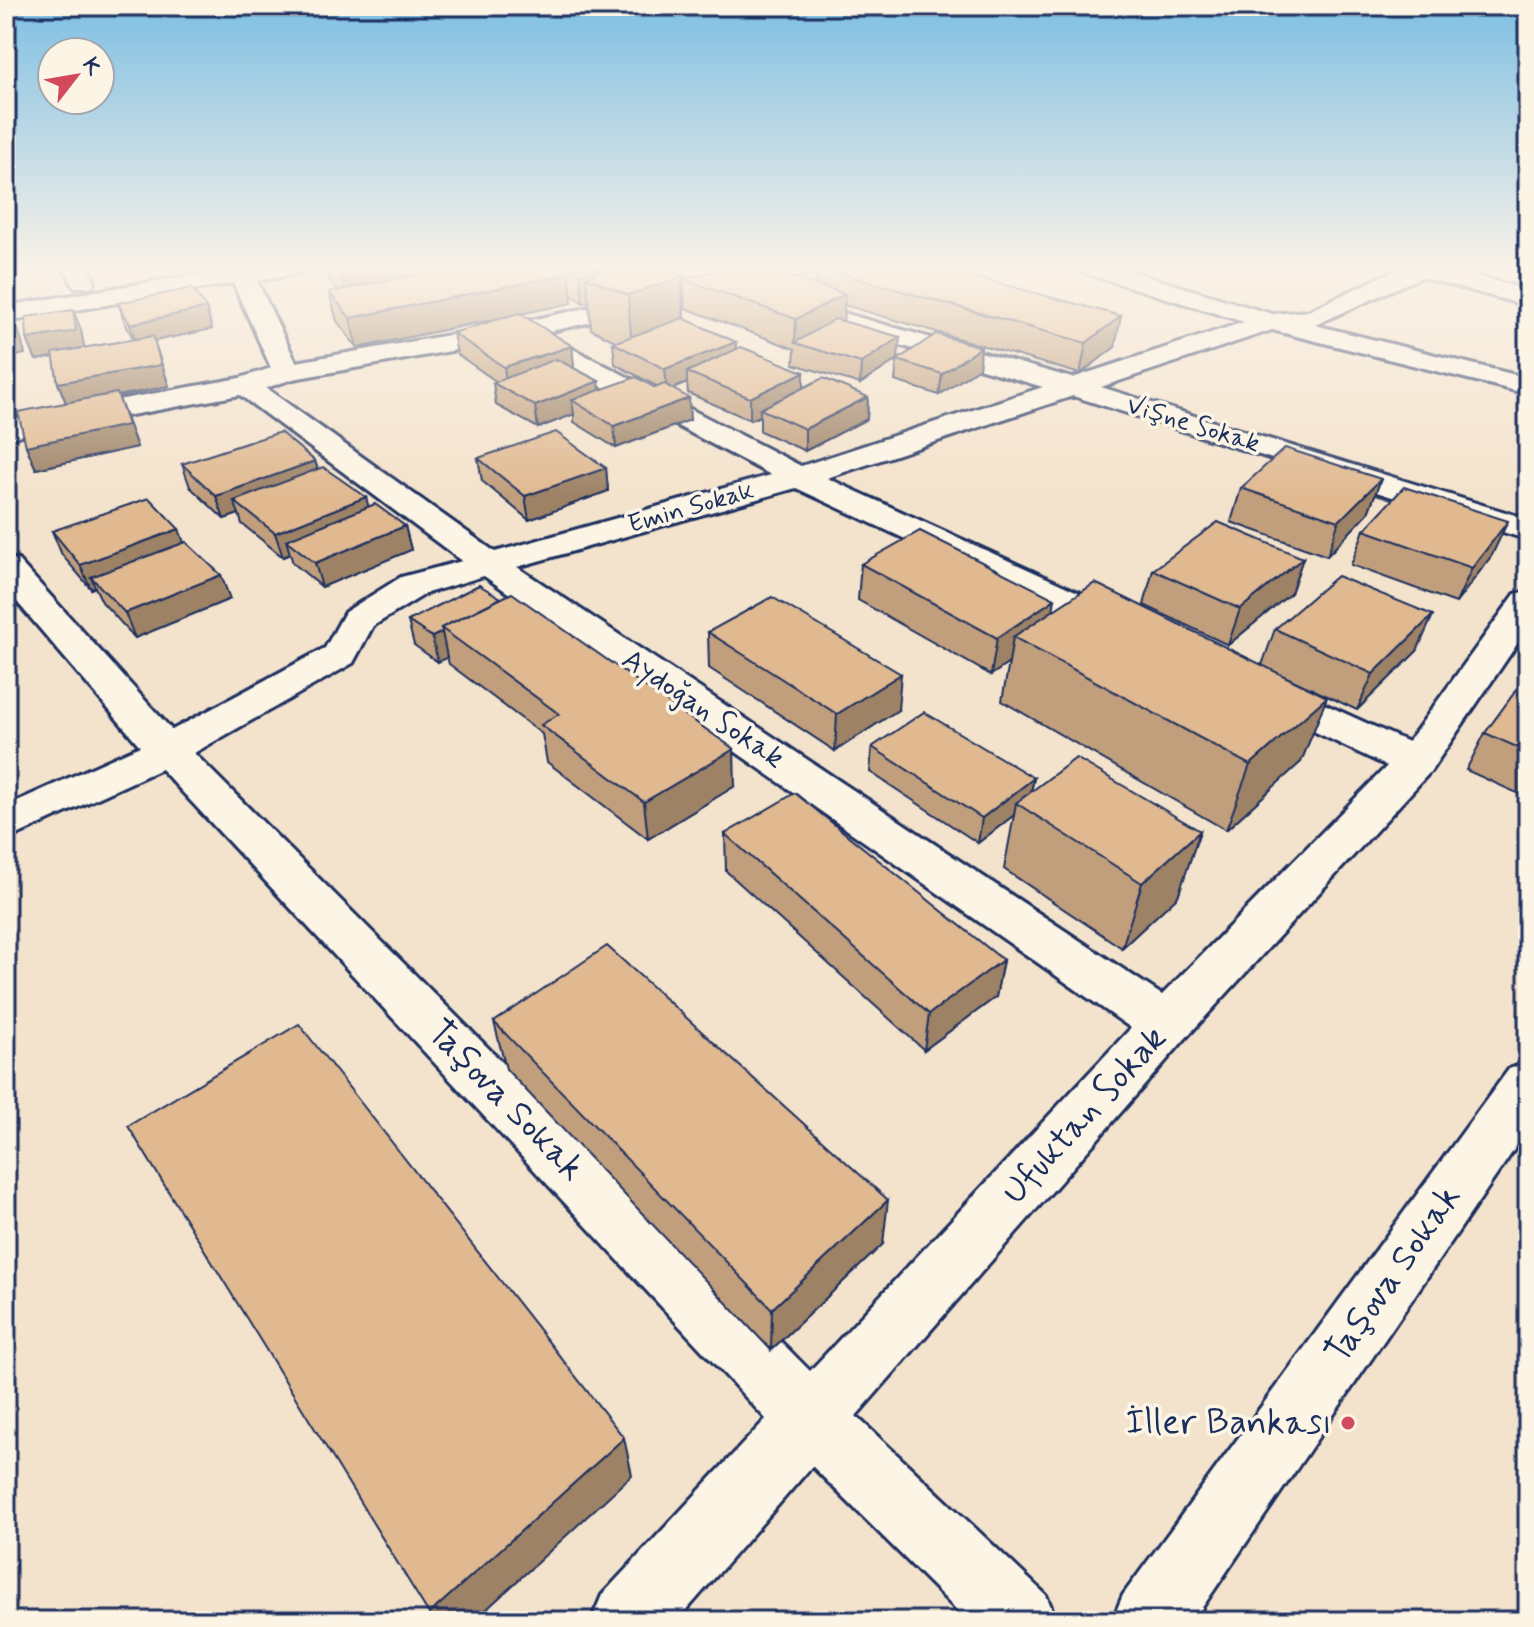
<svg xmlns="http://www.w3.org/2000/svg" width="1534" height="1627" font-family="Mynerve,sans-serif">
	<rect width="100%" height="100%" fill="#f4e3cc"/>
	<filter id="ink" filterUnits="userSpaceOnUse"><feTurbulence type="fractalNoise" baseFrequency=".0125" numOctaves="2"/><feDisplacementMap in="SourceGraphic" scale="16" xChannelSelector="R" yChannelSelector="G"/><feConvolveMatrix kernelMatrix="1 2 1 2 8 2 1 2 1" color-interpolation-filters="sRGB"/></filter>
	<g filter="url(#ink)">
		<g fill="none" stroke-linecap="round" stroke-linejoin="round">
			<g stroke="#1b2f5e" stroke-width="6">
				<g id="minor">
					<path d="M 64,268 L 88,268 L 95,282 L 92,287 L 74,287 Z"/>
					<path d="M 244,268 L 305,268 L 301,273 L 257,281 L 296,362 L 517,323 L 647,295 L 656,298 L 660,303 L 656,308 L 542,333 L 801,466 L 1043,387 L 834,326 L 830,321 L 843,313 L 1072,378 L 1244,322 L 1085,273 L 1081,268 L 1120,268 L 1272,314 L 1308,311 L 1400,268 L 1446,268 L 1528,290 L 1528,306 L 1421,277 L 1315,325 L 1528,378 L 1528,394 L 1272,330 L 1101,387 L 1528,519 L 1528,540 L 1073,396 L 827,478 L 1135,618 L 1141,626 L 1135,634 L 1122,637 L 1109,634 L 796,488 L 517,567 L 1162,995 L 1387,766 L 1250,701 L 1244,692 L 1250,683 L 1264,680 L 1278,683 L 1408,742 L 1515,594 L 1528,591 L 1528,628 L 1430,772 L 1184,1040 L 856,1416 L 1046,1595 L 1057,1621 L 968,1621 L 812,1466 L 677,1621 L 591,1621 L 602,1595 L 766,1419 L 161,769 L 6,840 L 6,806 L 140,746 L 6,589 L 6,557 L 18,560 L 172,730 L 325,648 L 345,612 L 401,577 L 462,561 L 240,395 L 6,438 L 6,420 L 240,378 L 271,368 L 230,276 L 233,271 ZM 513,340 L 771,475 L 495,552 L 266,388 L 293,379 ZM 484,576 L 1131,1028 L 810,1371 L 194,753 L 353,663 L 373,626 L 427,593 Z"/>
					<path d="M 768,268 L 815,268 L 811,273 L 722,293 L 710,286 L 713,281 Z"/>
					<path d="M 1528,1062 L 1528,1129 L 1193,1621 L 1112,1621 L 1123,1595 L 1509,1069 Z"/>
				</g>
			</g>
			<g stroke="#1b2f5e" stroke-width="6">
				<path id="secondary" d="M 235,268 L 293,268 L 281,275 L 6,322 L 6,306 Z"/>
			</g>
			<use href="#minor" fill="#fcf5e5" fill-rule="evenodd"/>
			<use href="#secondary" fill="#fcf5e5" fill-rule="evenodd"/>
		</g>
		<g fill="#c19f7d" stroke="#1b2f5e" stroke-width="2" fill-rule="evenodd">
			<path d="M 327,268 L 685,268 L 685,278 L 816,285 L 816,268 L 942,268 L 1115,347 L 1080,374 L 844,305 L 843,321 L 898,359 L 860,384 L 794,364 L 795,349 L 685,308 L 683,280 L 682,280 L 684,318 L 736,349 L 804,372 L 804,388 L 868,397 L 867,419 L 805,451 L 760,431 L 760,416 L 750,420 L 688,393 L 687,383 L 672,389 L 690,420 L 616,448 L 574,422 L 574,414 L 538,428 L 496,405 L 493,383 L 497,382 L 457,354 L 453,333 L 511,316 L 357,348 L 337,321 L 329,292 L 338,290 L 330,281 ZM 571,294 L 583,303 L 589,302 L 591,329 L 617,342 L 613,343 L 615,364 L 658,387 L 600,390 L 572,367 L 574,367 L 572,346 L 520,314 L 572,303 Z"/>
			<path d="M 118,303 L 206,308 L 212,329 L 154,341 L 169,386 L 118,396 L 137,447 L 36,469 L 26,446 L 66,403 L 58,383 L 54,357 L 36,360 L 27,339 L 73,310 L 81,330 L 84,348 L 134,340 L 125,323 Z"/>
			<path d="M 981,347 L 979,368 L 939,395 L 895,381 L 897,360 Z"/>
			<path d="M 478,458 L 606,468 L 608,491 L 529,520 L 482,481 Z"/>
			<path d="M 315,461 L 318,469 L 368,507 L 405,526 L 411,550 L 322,587 L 293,563 L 290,554 L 283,557 L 242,524 L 239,514 L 224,519 L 190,487 L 182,464 Z"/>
			<path d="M 1381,479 L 1368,513 L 1327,556 L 1231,522 L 1241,488 Z"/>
			<path d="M 1364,530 L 1492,555 L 1456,603 L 1351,565 Z"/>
			<path d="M 52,531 L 184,543 L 230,599 L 135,638 L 102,602 L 95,587 L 91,589 L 62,555 Z"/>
			<path d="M 1303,558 L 1291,593 L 1228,645 L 1144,605 L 1153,570 Z"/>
			<path d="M 861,564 L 1053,611 L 1262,665 L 1275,629 L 1417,651 L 1357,710 L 1284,676 L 1327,697 L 1301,762 L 1226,830 L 1002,701 L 1009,663 L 991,675 L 858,600 Z"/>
			<path d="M 479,585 L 735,786 L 648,839 L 547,762 L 542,734 L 449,664 L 447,657 L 438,662 L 414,645 L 408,621 Z"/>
			<path d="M 708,632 L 898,710 L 835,751 L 709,668 Z"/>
			<path d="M 1528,674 L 1528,798 L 1466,770 L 1485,733 Z"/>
			<path d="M 872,747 L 1034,778 L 1031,792 L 1200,831 L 1178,896 L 1122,948 L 1004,869 L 1014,815 L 978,843 L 870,772 Z"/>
			<path d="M 725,834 L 1003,960 L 996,997 L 924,1050 L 726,871 Z"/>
			<path d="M 494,1022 L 883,1244 L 771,1350 L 506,1069 Z"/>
		</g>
		<g fill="#9d8266" stroke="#1b2f5e" stroke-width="2">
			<path d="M 367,268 L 522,268 L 348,303 L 341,273 Z"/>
			<path d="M 604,268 L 685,268 L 685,279 L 683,279 L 682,280 L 684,329 L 632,349 L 628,295 L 586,277 L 589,302 L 583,303 L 580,274 Z"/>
			<path d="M 569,274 L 572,303 L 357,348 L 350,318 Z"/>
			<path d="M 845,294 L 843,323 L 795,343 L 796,319 Z"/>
			<path d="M 7,302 L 19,332 L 25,354 L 6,358 Z"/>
			<path d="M 206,308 L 212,329 L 154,341 L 169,386 L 118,396 L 137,447 L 36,469 L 26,446 L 67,405 L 58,383 L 137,345 L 130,324 Z"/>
			<path d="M 73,310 L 81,330 L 85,352 L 36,360 L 27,339 Z"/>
			<path d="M 1121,316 L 1115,347 L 1080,374 L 1086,343 Z"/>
			<path d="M 900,337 L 898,359 L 860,384 L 861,363 Z"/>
			<path d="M 736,342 L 736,363 L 687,372 L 687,383 L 667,391 L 665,369 Z"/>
			<path d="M 572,346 L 574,367 L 507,388 L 504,367 Z"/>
			<path d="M 981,347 L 979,368 L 939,395 L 942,374 Z"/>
			<path d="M 804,372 L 804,393 L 760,409 L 760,416 L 750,420 L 750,398 Z"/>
			<path d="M 599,381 L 601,402 L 572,400 L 574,414 L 538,428 L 535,406 Z"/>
			<path d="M 868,397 L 867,419 L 805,451 L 805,429 Z"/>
			<path d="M 689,398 L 690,420 L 616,448 L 614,426 Z"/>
			<path d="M 315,461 L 322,484 L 234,501 L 239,514 L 224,519 L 216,496 Z"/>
			<path d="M 606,468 L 608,491 L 529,520 L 525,496 Z"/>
			<path d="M 1381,479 L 1368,513 L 1327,556 L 1339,521 Z"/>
			<path d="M 366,497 L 372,520 L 286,540 L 290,554 L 283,557 L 275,533 Z"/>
			<path d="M 1508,521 L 1492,555 L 1456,603 L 1472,568 Z"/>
			<path d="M 405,526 L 411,550 L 322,587 L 315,563 Z"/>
			<path d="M 179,529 L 188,553 L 91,577 L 95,587 L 91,589 L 80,565 Z"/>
			<path d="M 1303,558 L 1291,593 L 1228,645 L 1240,609 Z"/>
			<path d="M 221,575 L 230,599 L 135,638 L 125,613 Z"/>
			<path d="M 1055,599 L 1049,635 L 1013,637 L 1009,663 L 991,675 L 997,638 Z"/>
			<path d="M 1433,615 L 1417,651 L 1357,710 L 1373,674 Z"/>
			<path d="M 442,632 L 447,657 L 438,662 L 432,637 Z"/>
			<path d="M 901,674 L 898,710 L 835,751 L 837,714 Z"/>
			<path d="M 1327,697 L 1301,762 L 1226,830 L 1250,765 Z"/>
			<path d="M 734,749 L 735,786 L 648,839 L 644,802 Z"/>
			<path d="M 1034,778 L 1028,804 L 1016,803 L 1014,815 L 978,843 L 982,818 Z"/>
			<path d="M 1200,831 L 1178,896 L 1122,948 L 1142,883 Z"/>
			<path d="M 1003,960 L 996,997 L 924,1050 L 929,1014 Z"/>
			<path d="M 888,1200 L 883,1244 L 771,1350 L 772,1309 Z"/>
			<path d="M 624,1438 L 632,1475 L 474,1621 L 433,1621 L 429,1614 Z"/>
		</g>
		<g fill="#e0b991" stroke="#1b2f5e" stroke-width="2">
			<path d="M 337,268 L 367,268 L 341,273 Z"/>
			<path d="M 450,268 L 563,268 L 569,274 L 350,318 L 329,292 Z"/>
			<path d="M 573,268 L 604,268 L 580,274 Z"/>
			<path d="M 611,268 L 663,268 L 682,277 L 628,295 L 586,277 Z"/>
			<path d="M 728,268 L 764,268 L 845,294 L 796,319 L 683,279 Z"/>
			<path d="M 820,268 L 942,268 L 1121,316 L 1086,343 Z"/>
			<path d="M 192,288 L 206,308 L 130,324 L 118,303 Z"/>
			<path d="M 6,302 L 12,324 L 6,325 Z"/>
			<path d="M 73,310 L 76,331 L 27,339 L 26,317 Z"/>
			<path d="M 519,313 L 572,346 L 504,367 L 453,333 Z"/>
			<path d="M 683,318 L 736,342 L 665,369 L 613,343 Z"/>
			<path d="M 835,319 L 900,337 L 861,363 L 795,343 Z"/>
			<path d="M 936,334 L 981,347 L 942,374 L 897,360 Z"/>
			<path d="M 153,336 L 161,365 L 58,383 L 53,353 Z"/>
			<path d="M 741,347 L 804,372 L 750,398 L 687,372 Z"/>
			<path d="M 556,359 L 599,381 L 535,406 L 493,383 Z"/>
			<path d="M 636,377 L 655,388 L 664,384 L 689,398 L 614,426 L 572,400 Z"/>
			<path d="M 823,378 L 868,397 L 805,429 L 760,409 Z"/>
			<path d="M 117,393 L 128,425 L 26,446 L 18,412 Z"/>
			<path d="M 280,432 L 315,461 L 216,496 L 182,464 Z"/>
			<path d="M 556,432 L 606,468 L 525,496 L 478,458 Z"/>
			<path d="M 1285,448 L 1381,479 L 1339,521 L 1241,488 Z"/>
			<path d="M 323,467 L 366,497 L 275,533 L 234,501 Z"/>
			<path d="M 1404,487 L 1508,521 L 1472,568 L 1364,530 Z"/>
			<path d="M 149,498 L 179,529 L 80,565 L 52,531 Z"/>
			<path d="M 375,504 L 405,526 L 315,563 L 286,540 Z"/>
			<path d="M 1218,522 L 1303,558 L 1240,609 L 1153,570 Z"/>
			<path d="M 920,531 L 1055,599 L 997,638 L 861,564 Z"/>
			<path d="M 186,542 L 221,575 L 125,613 L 91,577 Z"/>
			<path d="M 1337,576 L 1433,615 L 1373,674 L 1275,629 Z"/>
			<path d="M 1095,583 L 1327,697 L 1250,765 L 1013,637 Z"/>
			<path d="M 479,585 L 501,598 L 441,628 L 442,632 L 432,637 L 408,621 Z"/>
			<path d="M 512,593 L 734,749 L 644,802 L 541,725 L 559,714 L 441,628 Z"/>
			<path d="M 772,597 L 901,674 L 837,714 L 708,632 Z"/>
			<path d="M 1528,674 L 1528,752 L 1485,733 Z"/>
			<path d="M 924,712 L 1034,778 L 982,818 L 872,747 Z"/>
			<path d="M 1076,758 L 1200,831 L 1142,883 L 1016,803 Z"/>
			<path d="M 795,793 L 1003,960 L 929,1014 L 725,834 Z"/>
			<path d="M 607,946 L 888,1200 L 772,1309 L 494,1022 Z"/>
			<path d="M 299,1024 L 624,1438 L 429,1614 L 128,1126 Z"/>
		</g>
	</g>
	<linearGradient id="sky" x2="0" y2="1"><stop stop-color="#7ebfe3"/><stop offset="0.54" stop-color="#faf2e8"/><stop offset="1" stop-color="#faf2e8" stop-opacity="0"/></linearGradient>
	<rect width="1534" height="496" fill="url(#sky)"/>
	<circle fill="#d1495b" stroke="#fcf5e5" stroke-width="3" cx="1348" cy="1423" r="8"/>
	<g text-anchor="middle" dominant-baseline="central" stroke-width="7" stroke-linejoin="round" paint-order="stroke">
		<g font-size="26" fill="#1b2f5e" stroke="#fcf5e5">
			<text transform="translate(1193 425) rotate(17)">Vişne Sokak</text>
			<text transform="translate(691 508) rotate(-16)">Emin Sokak</text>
		</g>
		<g font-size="30" fill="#1b2f5e" stroke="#fcf5e5">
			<text transform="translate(703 709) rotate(34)">Aydoğan Sokak</text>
		</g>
		<g font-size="36" fill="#1b2f5e" stroke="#fcf5e5">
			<text transform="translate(505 1101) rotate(46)">Taşova Sokak</text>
			<text transform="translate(1085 1116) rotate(-48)">Ufuktan Sokak</text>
			<text transform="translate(1394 1275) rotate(-55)">Taşova Sokak</text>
		</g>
		<g font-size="36" fill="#1b2f5e" stroke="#fcf5e5" text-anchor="end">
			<text x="1332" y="1423">İller Bankası</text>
		</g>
	</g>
	<rect width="1534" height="1627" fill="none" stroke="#fcf5e5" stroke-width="32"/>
	<rect x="16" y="16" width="1502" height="1595" fill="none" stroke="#1b2f5e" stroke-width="3" filter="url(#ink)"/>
	<g transform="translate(76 76) rotate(59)"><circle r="38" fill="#fcf5e5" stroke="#a2a6af" stroke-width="2"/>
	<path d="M0-6L14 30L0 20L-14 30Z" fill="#d1495b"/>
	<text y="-12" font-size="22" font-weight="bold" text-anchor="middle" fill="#1b2f5e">K</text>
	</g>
</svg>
